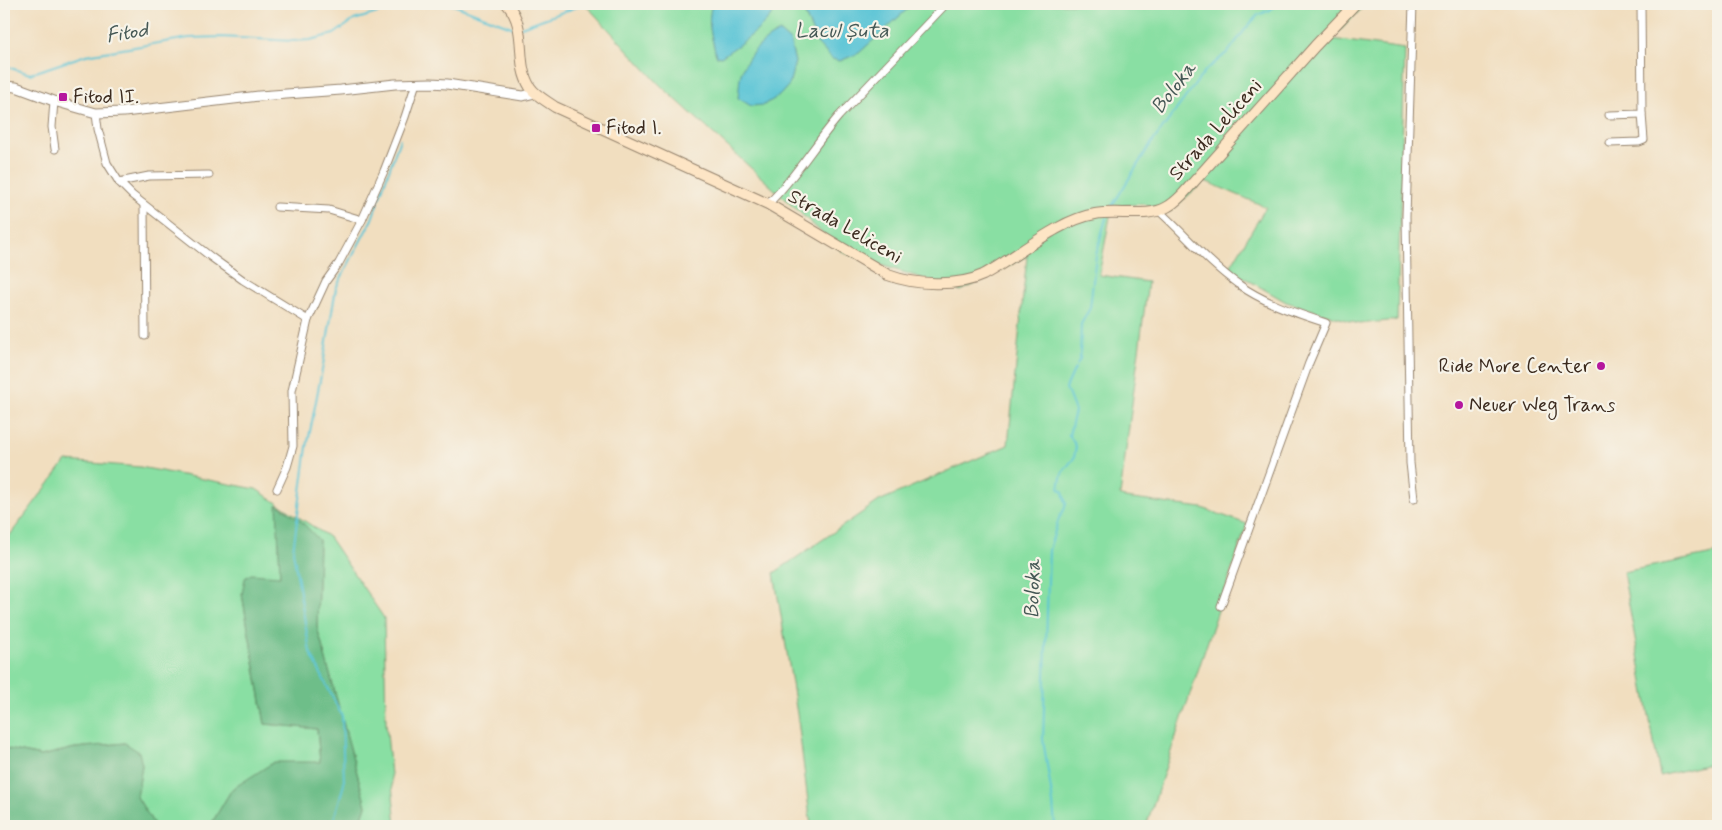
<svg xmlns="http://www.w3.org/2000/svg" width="1722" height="830" font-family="Mynerve,sans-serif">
	<rect width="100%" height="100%" fill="#f7f3e8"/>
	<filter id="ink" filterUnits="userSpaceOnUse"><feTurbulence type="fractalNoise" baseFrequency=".02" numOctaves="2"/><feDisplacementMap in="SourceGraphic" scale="10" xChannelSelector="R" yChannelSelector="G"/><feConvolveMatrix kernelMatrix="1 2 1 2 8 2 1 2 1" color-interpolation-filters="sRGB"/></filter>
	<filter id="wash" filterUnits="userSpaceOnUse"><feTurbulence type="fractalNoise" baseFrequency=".0096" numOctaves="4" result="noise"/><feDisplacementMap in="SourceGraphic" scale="20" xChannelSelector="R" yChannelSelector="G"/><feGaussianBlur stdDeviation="1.12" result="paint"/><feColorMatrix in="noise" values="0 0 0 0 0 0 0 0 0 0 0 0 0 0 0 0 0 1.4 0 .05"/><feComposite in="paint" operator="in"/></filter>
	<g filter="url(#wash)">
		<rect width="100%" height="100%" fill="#f1debf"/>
		<g fill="#89dfa3" stroke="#628460">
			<path d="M 585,4 L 1366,4 L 1332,39 L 1405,49 L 1397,320 L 1359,324 L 1286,302 L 1229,269 L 1266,207 L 1205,181 L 1169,212 L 1144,204 L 1112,206 L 1099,275 L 1148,282 L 1120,495 L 1125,498 L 1202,508 L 1247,524 L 1146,826 L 811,826 L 798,720 L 774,573 L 879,501 L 1008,445 L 1027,256 L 961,291 L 844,253 L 660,85 Z"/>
			<path d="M 66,461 L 140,467 L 256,489 L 329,537 L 384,618 L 386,723 L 396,826 L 359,826 L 366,806 L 317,627 L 319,540 L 278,505 L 280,577 L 242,594 L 265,724 L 317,729 L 320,762 L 232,789 L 210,826 L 155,826 L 137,797 L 142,765 L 125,743 L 75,748 L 41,756 L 4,748 L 4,543 Z"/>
			<path d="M 1718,553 L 1718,762 L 1660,776 L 1623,572 Z"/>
		</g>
		<g fill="#6ebe89" stroke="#547454">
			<path d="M 277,504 L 301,521 L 319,540 L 317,627 L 366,806 L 359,826 L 210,826 L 232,789 L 274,762 L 320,762 L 317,729 L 265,724 L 242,594 L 245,578 L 251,574 L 280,576 Z"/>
			<path d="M 125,743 L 139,752 L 142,765 L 137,797 L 155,826 L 4,826 L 4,748 L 41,756 L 75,748 Z"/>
		</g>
		<g fill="#5bc5d6" stroke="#4b787a">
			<path d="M 712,4 L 777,4 C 773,23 737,46 721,57 L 716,56 C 712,35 706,25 712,4 Z"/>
			<path d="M 800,4 L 913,4 L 859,53 L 840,61 L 832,59 L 818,44 Z"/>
			<path d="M 780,32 L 790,41 L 795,62 L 789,85 L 779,96 L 764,105 L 751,106 L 738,98 C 739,92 739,85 740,78 C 744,58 762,40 780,32 Z"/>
		</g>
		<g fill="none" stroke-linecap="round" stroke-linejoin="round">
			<g stroke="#5bc5d6" stroke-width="2">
				<path d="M 451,4 L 514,28"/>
				<path d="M 521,27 L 585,4"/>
				<path d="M 4,66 L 30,74 L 86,55 L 189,38 L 222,37 L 293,41 L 310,40 L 334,34 L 354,20 L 387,10 L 432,4"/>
				<path d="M 1112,206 L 1148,148 L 1205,71 L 1229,51 L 1247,27 L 1258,15 L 1270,10 L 1277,4"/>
				<path d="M 1077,364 L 1080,359 L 1081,324 L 1090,308 L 1096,255 L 1106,218"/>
				<path d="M 332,826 L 344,784 L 342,716 L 310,652 L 293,551 L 307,447 L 323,365 L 336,288 L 372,219 L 400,139"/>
				<path d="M 1055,826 L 1053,803 L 1043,739 L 1049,550 L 1059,518 L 1064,510 L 1066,504 L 1063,492 L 1059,488 L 1062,473 L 1074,458 L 1076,446 L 1069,435 L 1075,411 L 1066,388 L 1075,368"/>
			</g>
		</g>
	</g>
	<g filter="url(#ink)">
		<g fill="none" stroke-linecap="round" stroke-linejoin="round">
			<g stroke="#96846e" stroke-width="9">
				<g id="minor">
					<path d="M 1413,4 L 1406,216 L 1410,463 L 1414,499"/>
					<path d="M 54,101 L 52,127 L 55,149"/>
					<path d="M 96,113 L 98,129 L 107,163 L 119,182 L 132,195 L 211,257 L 243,280 L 308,320"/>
					<path d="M 1609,115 L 1642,114 L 1641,4"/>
					<path d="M 1610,143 L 1639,142 L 1644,140 L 1642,114"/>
					<path d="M 119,182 L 149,176 L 209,175"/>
					<path d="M 768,204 C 795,178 814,145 839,116 L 946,4"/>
					<path d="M 144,206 L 145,336"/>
					<path d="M 277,207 L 329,210 L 362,220"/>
					<path d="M 1159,211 C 1186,235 1209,264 1238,284 C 1264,303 1296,313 1326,323 L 1309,363 L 1221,606"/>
					<path d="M 277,489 L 287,467 L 293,446 L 292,391 L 308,320 L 326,281 L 339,263 L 362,220 L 384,171 L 405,117 L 416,83"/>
				</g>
			</g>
			<g stroke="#96846e" stroke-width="11">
				<path id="tertiary" d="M 4,86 L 16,87 L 54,101 L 96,113 L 124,112 L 259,96 L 341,90 L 395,84 L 431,83 L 447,84 L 523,96 L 535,93"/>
			</g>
			<g stroke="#96846e" stroke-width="12">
				<path id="secondary" d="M 507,4 C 529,29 514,62 530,87 C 536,96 547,101 555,107 L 768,204 L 888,275 C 914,285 958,287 983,275 C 1017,257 1058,220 1095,214 C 1117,210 1149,218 1167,207 C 1173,204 1178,199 1182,195 L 1315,46 L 1355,4"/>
			</g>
			<use href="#minor" stroke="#fff" stroke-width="7"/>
			<use href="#tertiary" stroke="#fff" stroke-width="9"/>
			<use href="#secondary" stroke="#fde5c5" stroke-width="10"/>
		</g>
	</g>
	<g fill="#b5179e" stroke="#f7f3e8" stroke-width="2">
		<rect x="58" y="92" width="10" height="10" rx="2.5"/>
		<rect x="591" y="123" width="10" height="10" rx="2.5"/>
		<circle cx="1601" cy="366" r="5"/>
		<circle cx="1459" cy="405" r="5"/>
	</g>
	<g text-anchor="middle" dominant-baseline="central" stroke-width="4.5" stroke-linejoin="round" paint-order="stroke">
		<g font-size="20" fill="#3b2a1e" stroke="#f7f3e8" text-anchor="start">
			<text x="73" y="97">Fitod II.</text>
			<text x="606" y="128">Fitod I.</text>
			<text x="1591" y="366" text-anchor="end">Ride More Center</text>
			<text x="1469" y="405">Neuer Weg Trans</text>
		</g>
		<g font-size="20" fill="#3b2a1e" stroke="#f7f3e8">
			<text transform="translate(1216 130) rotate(-48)">Strada Leliceni</text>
			<text transform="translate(845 227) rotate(30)">Strada Leliceni</text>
		</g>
		<g font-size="21" font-style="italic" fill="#455855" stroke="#f7f3e8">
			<text x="842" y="31">Lacul Șuta</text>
			<text transform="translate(127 33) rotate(-9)">Fitod</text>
			<text transform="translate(1174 88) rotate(-52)">Boloka</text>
			<text transform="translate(1033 589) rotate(-88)">Boloka</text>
		</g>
	</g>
	<rect width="1722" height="830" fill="none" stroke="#f7f3e8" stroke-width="20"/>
</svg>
